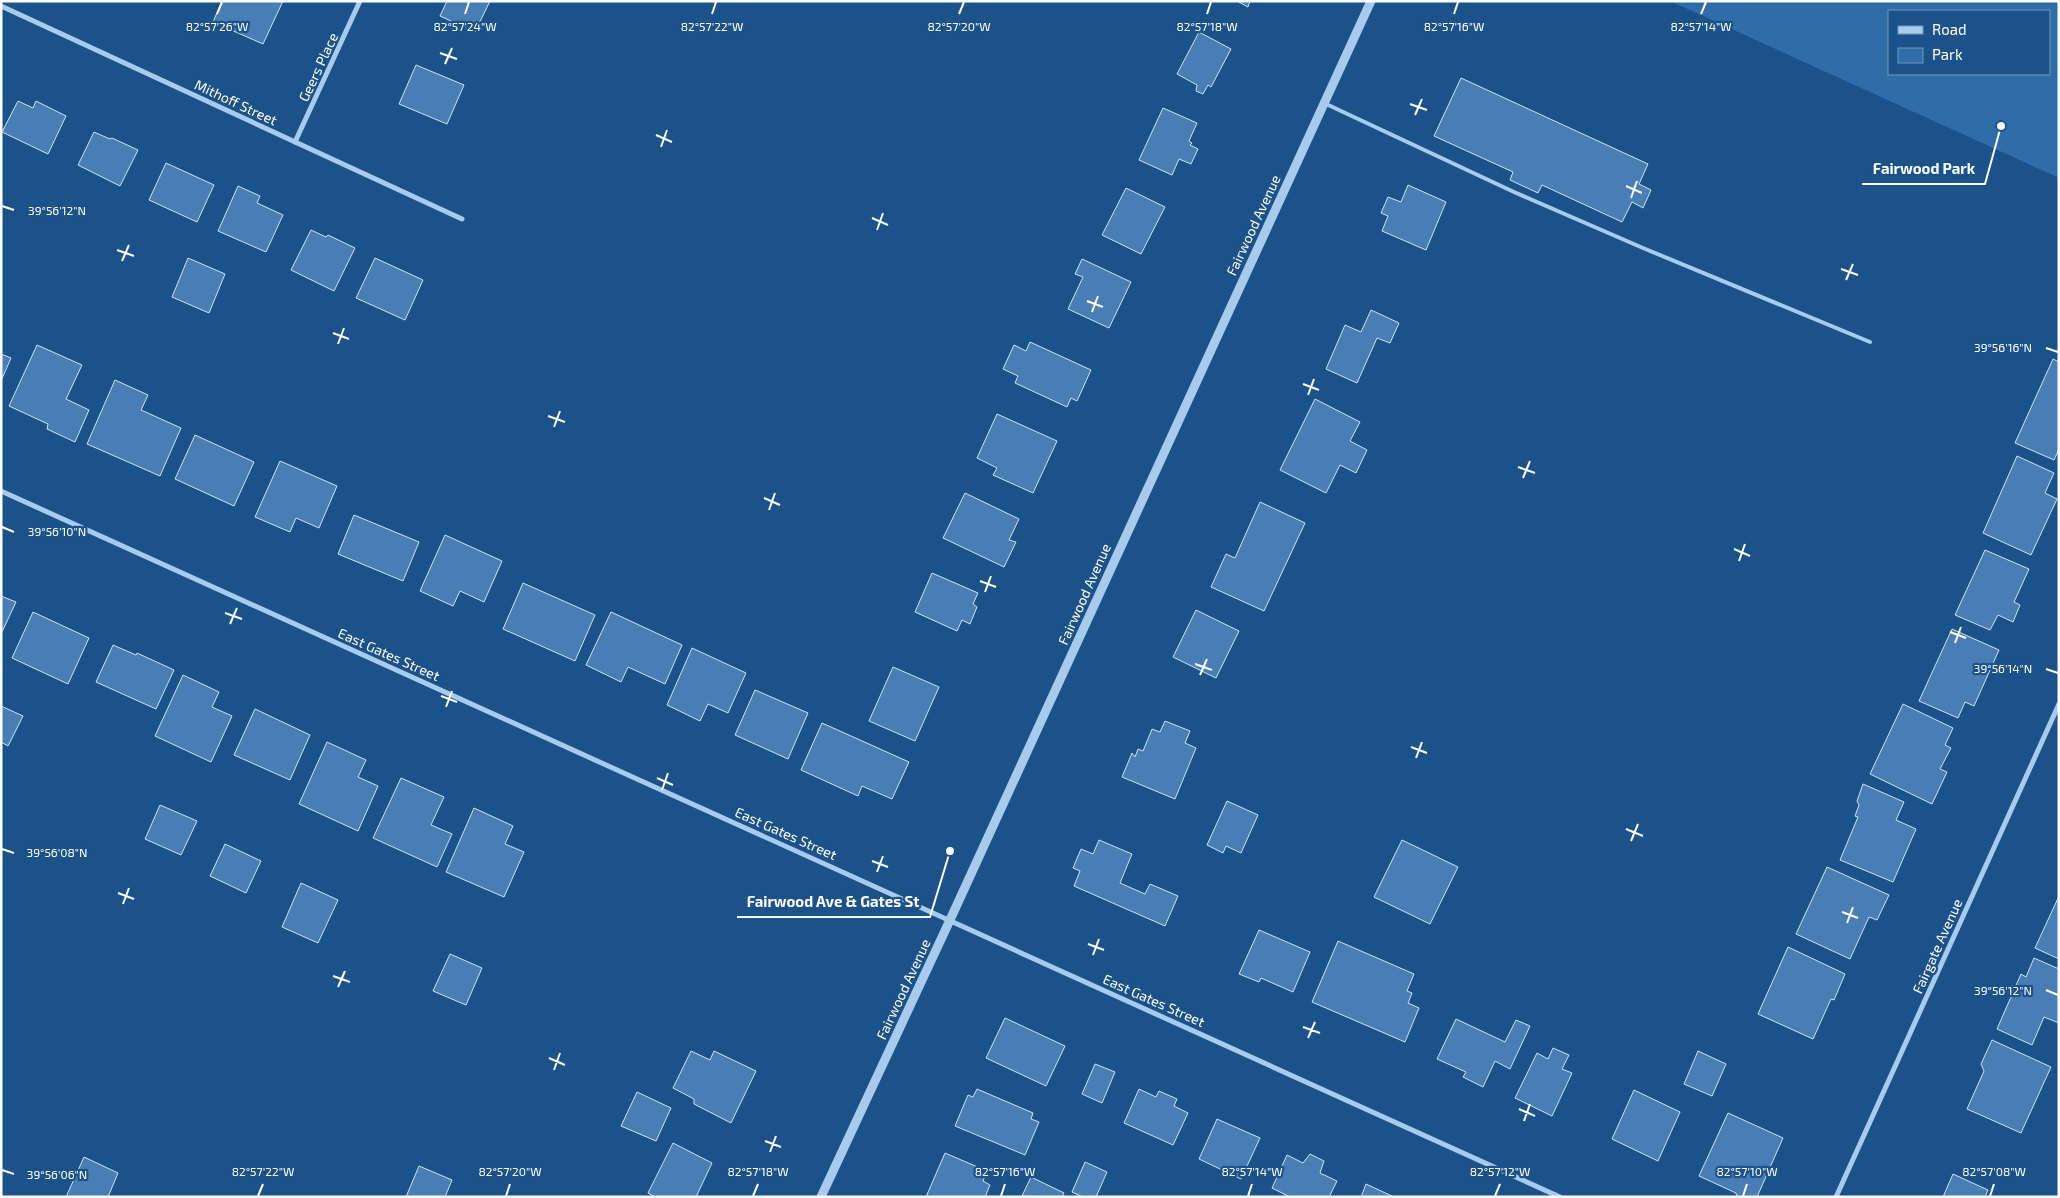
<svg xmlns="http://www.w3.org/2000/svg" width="2060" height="1198" font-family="'Exo 2',sans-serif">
	<rect width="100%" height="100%" fill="#1c528a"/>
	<path fill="#2f6ca8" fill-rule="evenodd" d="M 1670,1 L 2059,1 L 2059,178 ZM 1889,11 L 2049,11 L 2049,74 L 1889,74 Z"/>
	<g fill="#497eb4" stroke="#cce3f9">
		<path d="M 222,1 L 283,1 L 263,44 L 213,22 Z"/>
		<path d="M 447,1 L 490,1 L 475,32 L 440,16 Z"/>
		<path d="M 1237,1 L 1250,1 L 1248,7 Z"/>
		<path d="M 1199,32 L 1231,49 L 1211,87 L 1208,85 L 1203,94 L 1196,91 L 1197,85 L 1177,74 Z"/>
		<path d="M 416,65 L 464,85 L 447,124 L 399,104 Z"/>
		<path d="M 1461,78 L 1648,164 L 1639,184 L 1651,190 L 1643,208 L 1632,202 L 1622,222 L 1542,185 L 1538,193 L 1510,180 L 1513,172 L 1434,136 Z"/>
		<path d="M 18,101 L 33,108 L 36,101 L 66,116 L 48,154 L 2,132 Z"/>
		<path d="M 1163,108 L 1197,123 L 1189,141 L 1192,143 L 1190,145 L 1198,149 L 1191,164 L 1179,159 L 1172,175 L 1139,160 Z"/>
		<path d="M 94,132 L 110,139 L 112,138 L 138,150 L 120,186 L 78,165 Z"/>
		<path d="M 166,163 L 214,185 L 197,222 L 149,200 Z"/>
		<path d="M 1408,185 L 1446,202 L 1426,250 L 1382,231 L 1388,216 L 1381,213 L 1388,197 L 1401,202 Z"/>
		<path d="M 238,186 L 260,196 L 257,203 L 283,215 L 266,252 L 218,231 Z"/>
		<path d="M 1126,188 L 1165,207 L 1141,254 L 1102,235 Z"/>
		<path d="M 311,230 L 326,237 L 328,235 L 355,248 L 334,291 L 291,270 Z"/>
		<path d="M 188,258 L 225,274 L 209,313 L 172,297 Z"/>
		<path d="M 375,258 L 423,280 L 405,320 L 356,298 Z"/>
		<path d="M 1082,259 L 1131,282 L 1109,328 L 1068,309 L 1083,277 L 1075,274 Z"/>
		<path d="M 1371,310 L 1399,323 L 1390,343 L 1377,338 L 1357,383 L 1326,369 L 1345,325 L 1361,332 Z"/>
		<path d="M 1030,342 L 1091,370 L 1077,401 L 1071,398 L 1067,407 L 1015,383 L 1018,376 L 1003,369 L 1014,345 L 1026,351 Z"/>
		<path d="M 37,345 L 82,365 L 66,399 L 89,410 L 75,442 L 47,429 L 48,424 L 9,406 Z"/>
		<path d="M 1,354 L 11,358 L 1,381 Z"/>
		<path d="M 2053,359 L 2059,362 L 2059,449 L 2054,460 L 2015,443 Z"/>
		<path d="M 115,380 L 148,395 L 141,410 L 181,428 L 160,476 L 87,444 Z"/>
		<path d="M 1315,399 L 1360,422 L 1350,441 L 1367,450 L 1356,473 L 1340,465 L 1326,493 L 1280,470 Z"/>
		<path d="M 997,414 L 1057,441 L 1033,493 L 993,475 L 997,468 L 977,458 Z"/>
		<path d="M 195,435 L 254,462 L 234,506 L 175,479 Z"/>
		<path d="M 2017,456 L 2054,473 L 2045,493 L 2057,499 L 2031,555 L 1983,533 Z"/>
		<path d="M 280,461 L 337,486 L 319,528 L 296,518 L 290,532 L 255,517 Z"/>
		<path d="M 965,493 L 1019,519 L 1009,540 L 1016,542 L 1004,567 L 943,538 Z"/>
		<path d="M 1260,502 L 1305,523 L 1264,611 L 1211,587 L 1226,554 L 1235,558 Z"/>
		<path d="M 354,515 L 419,542 L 403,581 L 338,554 Z"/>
		<path d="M 445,535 L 502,561 L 484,602 L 460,591 L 453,606 L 420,591 Z"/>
		<path d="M 1985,550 L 2029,569 L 2014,602 L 2020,605 L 2013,622 L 1998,615 L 1990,630 L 1955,615 Z"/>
		<path d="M 932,573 L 978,593 L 973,604 L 977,607 L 970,624 L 962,620 L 957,631 L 915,612 Z"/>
		<path d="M 523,583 L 595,615 L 575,661 L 503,629 Z"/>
		<path d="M 1,596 L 16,602 L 1,634 Z"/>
		<path d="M 1196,610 L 1239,631 L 1216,678 L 1173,657 Z"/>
		<path d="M 33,612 L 89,638 L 68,684 L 12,658 Z"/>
		<path d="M 611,612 L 682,645 L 665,684 L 628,667 L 621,682 L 586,665 Z"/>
		<path d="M 1952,629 L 1999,650 L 1974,706 L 1965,702 L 1958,718 L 1919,701 Z"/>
		<path d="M 113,645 L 136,655 L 137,653 L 174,670 L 156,709 L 96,682 Z"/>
		<path d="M 692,648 L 746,673 L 728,713 L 708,704 L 700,721 L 667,705 Z"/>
		<path d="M 893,667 L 939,687 L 915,741 L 869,721 Z"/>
		<path d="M 183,675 L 219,692 L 212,707 L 232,716 L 211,762 L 155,736 Z"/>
		<path d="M 755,690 L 808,713 L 788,759 L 735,735 Z"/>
		<path d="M 1903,704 L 1953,728 L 1945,745 L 1951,748 L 1940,769 L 1947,772 L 1932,804 L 1870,774 Z"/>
		<path d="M 1,706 L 23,716 L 8,746 L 1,742 Z"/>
		<path d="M 255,709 L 310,735 L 290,780 L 234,755 Z"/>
		<path d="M 1165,721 L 1190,731 L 1185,743 L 1196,748 L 1175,799 L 1122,777 L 1132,753 L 1135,757 L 1138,749 L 1143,751 L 1152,729 L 1160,732 Z"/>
		<path d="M 822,723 L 909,762 L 892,799 L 862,786 L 858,796 L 801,770 Z"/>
		<path d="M 327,742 L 366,760 L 358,777 L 378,786 L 358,831 L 299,804 Z"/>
		<path d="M 401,778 L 444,797 L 431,825 L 452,834 L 437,867 L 373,838 Z"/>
		<path d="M 1863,784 L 1904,802 L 1896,820 L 1916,829 L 1893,882 L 1840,860 L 1858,817 L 1855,816 L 1859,805 L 1857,801 Z"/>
		<path d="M 1227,801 L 1258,815 L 1241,853 L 1226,846 L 1223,853 L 1207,845 Z"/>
		<path d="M 160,805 L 197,821 L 181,855 L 145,839 Z"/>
		<path d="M 474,808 L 513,826 L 505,844 L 524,852 L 504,897 L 446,872 Z"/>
		<path d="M 1099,840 L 1132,854 L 1120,883 L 1145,894 L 1150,884 L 1178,896 L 1165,926 L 1074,886 L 1080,871 L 1073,868 L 1081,849 L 1093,854 Z"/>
		<path d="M 1402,840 L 1458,867 L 1430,924 L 1374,897 Z"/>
		<path d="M 225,844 L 261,861 L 246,893 L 210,876 Z"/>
		<path d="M 1827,867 L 1889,895 L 1877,920 L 1869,917 L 1850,959 L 1796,934 Z"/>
		<path d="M 301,883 L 338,900 L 318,943 L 282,927 Z"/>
		<path d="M 2059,896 L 2059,959 L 2035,948 Z"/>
		<path d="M 1259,930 L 1310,952 L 1293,992 L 1261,978 L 1259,982 L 1239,974 Z"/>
		<path d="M 1338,941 L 1414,974 L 1407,991 L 1412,993 L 1408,1003 L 1419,1008 L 1405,1042 L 1312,1002 Z"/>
		<path d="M 1788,947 L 1845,974 L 1834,1000 L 1831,999 L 1813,1039 L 1758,1014 Z"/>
		<path d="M 450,954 L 482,968 L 466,1005 L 433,991 Z"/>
		<path d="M 2034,958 L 2059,969 L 2059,1023 L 2044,1017 L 2032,1045 L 1997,1029 L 2021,974 L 2026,977 Z"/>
		<path d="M 1005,1018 L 1065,1046 L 1046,1086 L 986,1058 Z"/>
		<path d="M 1456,1019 L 1505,1042 L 1516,1020 L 1530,1026 L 1510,1069 L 1495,1061 L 1483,1087 L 1463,1077 L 1466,1072 L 1437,1059 Z"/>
		<path d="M 1992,1040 L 2051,1067 L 2021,1133 L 1967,1109 L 1984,1071 L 1981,1064 Z"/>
		<path d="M 1553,1048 L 1569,1055 L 1562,1069 L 1572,1073 L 1552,1116 L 1515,1098 L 1537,1053 L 1548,1059 Z"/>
		<path d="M 691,1051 L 710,1060 L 714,1051 L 756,1071 L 731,1123 L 694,1104 L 694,1099 L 673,1088 Z"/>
		<path d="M 1698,1051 L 1726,1064 L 1712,1096 L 1684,1084 Z"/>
		<path d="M 1095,1064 L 1115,1072 L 1102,1103 L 1082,1094 Z"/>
		<path d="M 977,1089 L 1033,1113 L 1031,1119 L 1039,1122 L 1025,1155 L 955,1126 L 968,1095 L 973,1097 Z"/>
		<path d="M 1139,1089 L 1156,1097 L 1159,1091 L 1177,1099 L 1174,1106 L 1188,1113 L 1173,1145 L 1124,1123 Z"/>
		<path d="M 1634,1090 L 1680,1112 L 1658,1161 L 1612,1139 Z"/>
		<path d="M 637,1092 L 671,1108 L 656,1141 L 621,1126 Z"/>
		<path d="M 1728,1113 L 1783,1138 L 1757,1197 L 1737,1197 L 1736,1193 L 1699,1176 Z"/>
		<path d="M 1217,1119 L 1260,1138 L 1241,1179 L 1199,1159 Z"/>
		<path d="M 673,1143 L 712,1163 L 696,1197 L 655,1197 L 648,1193 Z"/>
		<path d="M 945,1153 L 987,1171 L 983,1181 L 990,1185 L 985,1197 L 926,1197 Z"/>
		<path d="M 1310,1154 L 1324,1161 L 1320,1173 L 1337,1181 L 1329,1197 L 1290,1197 L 1272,1188 L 1287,1155 L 1303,1163 Z"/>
		<path d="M 84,1157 L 118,1173 L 108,1197 L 66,1197 Z"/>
		<path d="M 1085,1162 L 1107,1172 L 1096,1197 L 1083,1197 L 1072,1192 Z"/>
		<path d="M 419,1166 L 452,1180 L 445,1197 L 406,1197 Z"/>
		<path d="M 1953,1174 L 1988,1190 L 1985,1197 L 1943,1197 Z"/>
		<path d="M 1031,1177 L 1064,1193 L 1062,1197 L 1022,1196 Z"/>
		<path d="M 1366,1184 L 1394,1197 L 1361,1197 Z"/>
	</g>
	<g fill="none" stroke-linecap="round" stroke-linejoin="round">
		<path stroke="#a7caed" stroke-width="4" d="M 1324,103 L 1514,192 L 1643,248 L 1870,342"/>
		<g stroke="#a7caed" stroke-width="5">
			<path d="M 1,6 L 462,219"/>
			<path d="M 295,142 L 360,1"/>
			<path d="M 1,491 L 1560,1197"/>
			<path d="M 1836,1197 L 2059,704"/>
		</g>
		<path stroke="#a7caed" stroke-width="9" d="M 821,1197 L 950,920 L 1371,1"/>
	</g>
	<path fill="none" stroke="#fff" stroke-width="2" d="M 217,14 L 222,2M 465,14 L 469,2M 712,14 L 716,2M 959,14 L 964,2M 1207,14 L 1211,2M 1454,14 L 1458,2M 1701,14 L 1706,2M 440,53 L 457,59M 445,64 L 452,48M 1410,104 L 1427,110M 1415,115 L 1422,99M 656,135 L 672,142M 661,147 L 667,130M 1626,186 L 1642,193M 1631,198 L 1637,181M 2,206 L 14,210M 872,218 L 888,225M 877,230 L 883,213M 117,250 L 134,256M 122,261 L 129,245M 1841,269 L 1858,275M 1846,280 L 1853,264M 1087,301 L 1103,307M 1092,312 L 1098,296M 333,333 L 349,339M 338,344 L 344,328M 2046,348 L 2058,352M 1303,384 L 1319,390M 1308,395 L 1314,379M 548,416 L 565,422M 554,427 L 560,411M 1518,467 L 1535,473M 1523,478 L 1530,461M 764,498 L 780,505M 769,510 L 775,493M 2,527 L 14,532M 1734,549 L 1750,556M 1739,561 L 1745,544M 980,581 L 996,587M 985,592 L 991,576M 225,613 L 242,619M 230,624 L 237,608M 1950,632 L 1966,638M 1955,643 L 1961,627M 1195,664 L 1212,670M 2046,669 L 2058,673M 1200,675 L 1207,659M 441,696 L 457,702M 446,707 L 452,691M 1411,747 L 1427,753M 1416,758 L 1422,742M 657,778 L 673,785M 662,790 L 668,773M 1626,829 L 1643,836M 1631,841 L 1638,824M 2,849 L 14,853M 872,861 L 888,867M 877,872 L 883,856M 118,893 L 134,899M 123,904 L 129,888M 1842,912 L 1858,918M 1847,923 L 1853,907M 1088,944 L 1104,950M 1093,955 L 1099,939M 333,976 L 350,982M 338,987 L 345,971M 2046,990 L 2058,995M 1303,1027 L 1320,1033M 1308,1038 L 1315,1022M 549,1058 L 565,1065M 554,1070 L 560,1053M 1519,1109 L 1535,1116M 1524,1121 L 1530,1104M 765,1141 L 781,1147M 770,1152 L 776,1136M 2,1170 L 14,1174M 258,1196 L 263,1184M 506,1196 L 510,1184M 753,1196 L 758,1184M 1001,1196 L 1005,1184M 1248,1196 L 1252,1184M 1495,1196 L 1500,1184M 1743,1196 L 1747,1184M 1990,1196 L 1994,1184"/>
	<g text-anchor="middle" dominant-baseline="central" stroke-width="4.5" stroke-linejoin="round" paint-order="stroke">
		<g font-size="14" fill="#fff" stroke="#1c528a">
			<text transform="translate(318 67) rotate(-65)">Geers Place</text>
			<text transform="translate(236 102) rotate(25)">Mithoff Street</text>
			<text transform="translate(1253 225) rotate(-65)">Fairwood Avenue</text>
			<text transform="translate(1084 594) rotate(-66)">Fairwood Avenue</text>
			<text transform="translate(389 654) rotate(24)">East Gates Street</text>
			<text transform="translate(786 833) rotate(24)">East Gates Street</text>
			<text transform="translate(1937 946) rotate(-66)">Fairgate Avenue</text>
			<text transform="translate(903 989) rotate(-65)">Fairwood Avenue</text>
			<text transform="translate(1154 1000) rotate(24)">East Gates Street</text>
		</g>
	</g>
	<g font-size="12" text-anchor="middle" fill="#fff" stroke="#1c528a" stroke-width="4.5" stroke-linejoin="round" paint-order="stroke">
		<text x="465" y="31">82°57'24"W</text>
		<text x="959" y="31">82°57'20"W</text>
		<text x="1207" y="31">82°57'18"W</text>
		<text x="1454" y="31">82°57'16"W</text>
		<text x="1701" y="31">82°57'14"W</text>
		<text x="217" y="31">82°57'26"W</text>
		<text x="712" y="31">82°57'22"W</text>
		<text x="57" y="215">39°56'12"N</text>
		<text x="2003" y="352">39°56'16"N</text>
		<text x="57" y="536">39°56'10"N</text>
		<text x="2003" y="673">39°56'14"N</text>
		<text x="57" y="857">39°56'08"N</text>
		<text x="2003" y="995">39°56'12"N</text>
		<text x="263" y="1176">82°57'22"W</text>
		<text x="510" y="1176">82°57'20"W</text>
		<text x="758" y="1176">82°57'18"W</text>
		<text x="1005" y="1176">82°57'16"W</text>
		<text x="1252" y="1176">82°57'14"W</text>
		<text x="1500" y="1176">82°57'12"W</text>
		<text x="1747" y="1176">82°57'10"W</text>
		<text x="1994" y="1176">82°57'08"W</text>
		<text x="57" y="1179">39°56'06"N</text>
	</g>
	<path fill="none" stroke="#fff" stroke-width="2" d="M2001 126L1985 184H1862M950 851L930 917H737"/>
	<g fill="#fff" stroke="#1c528a" stroke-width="2">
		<circle cx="2001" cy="126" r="5"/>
		<circle cx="950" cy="851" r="5"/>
	</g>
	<g font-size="15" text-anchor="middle" font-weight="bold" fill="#fff" stroke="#1c528a" stroke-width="4.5" stroke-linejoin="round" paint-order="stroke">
		<text x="1924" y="174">Fairwood Park</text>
		<text x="833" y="907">Fairwood Ave &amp; Gates St</text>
	</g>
	<rect width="2060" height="1198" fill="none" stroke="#ffffff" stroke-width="5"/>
	<rect x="1888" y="10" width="162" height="65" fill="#1c528a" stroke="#7797b9"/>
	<rect x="1898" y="26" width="25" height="8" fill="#a7caed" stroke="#7797b9"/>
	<text x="1932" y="35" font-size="15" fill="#ffffff">Road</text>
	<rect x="1898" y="48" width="25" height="15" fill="#2f6ca8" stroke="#7797b9"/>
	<text x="1932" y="60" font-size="15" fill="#ffffff">Park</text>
</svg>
